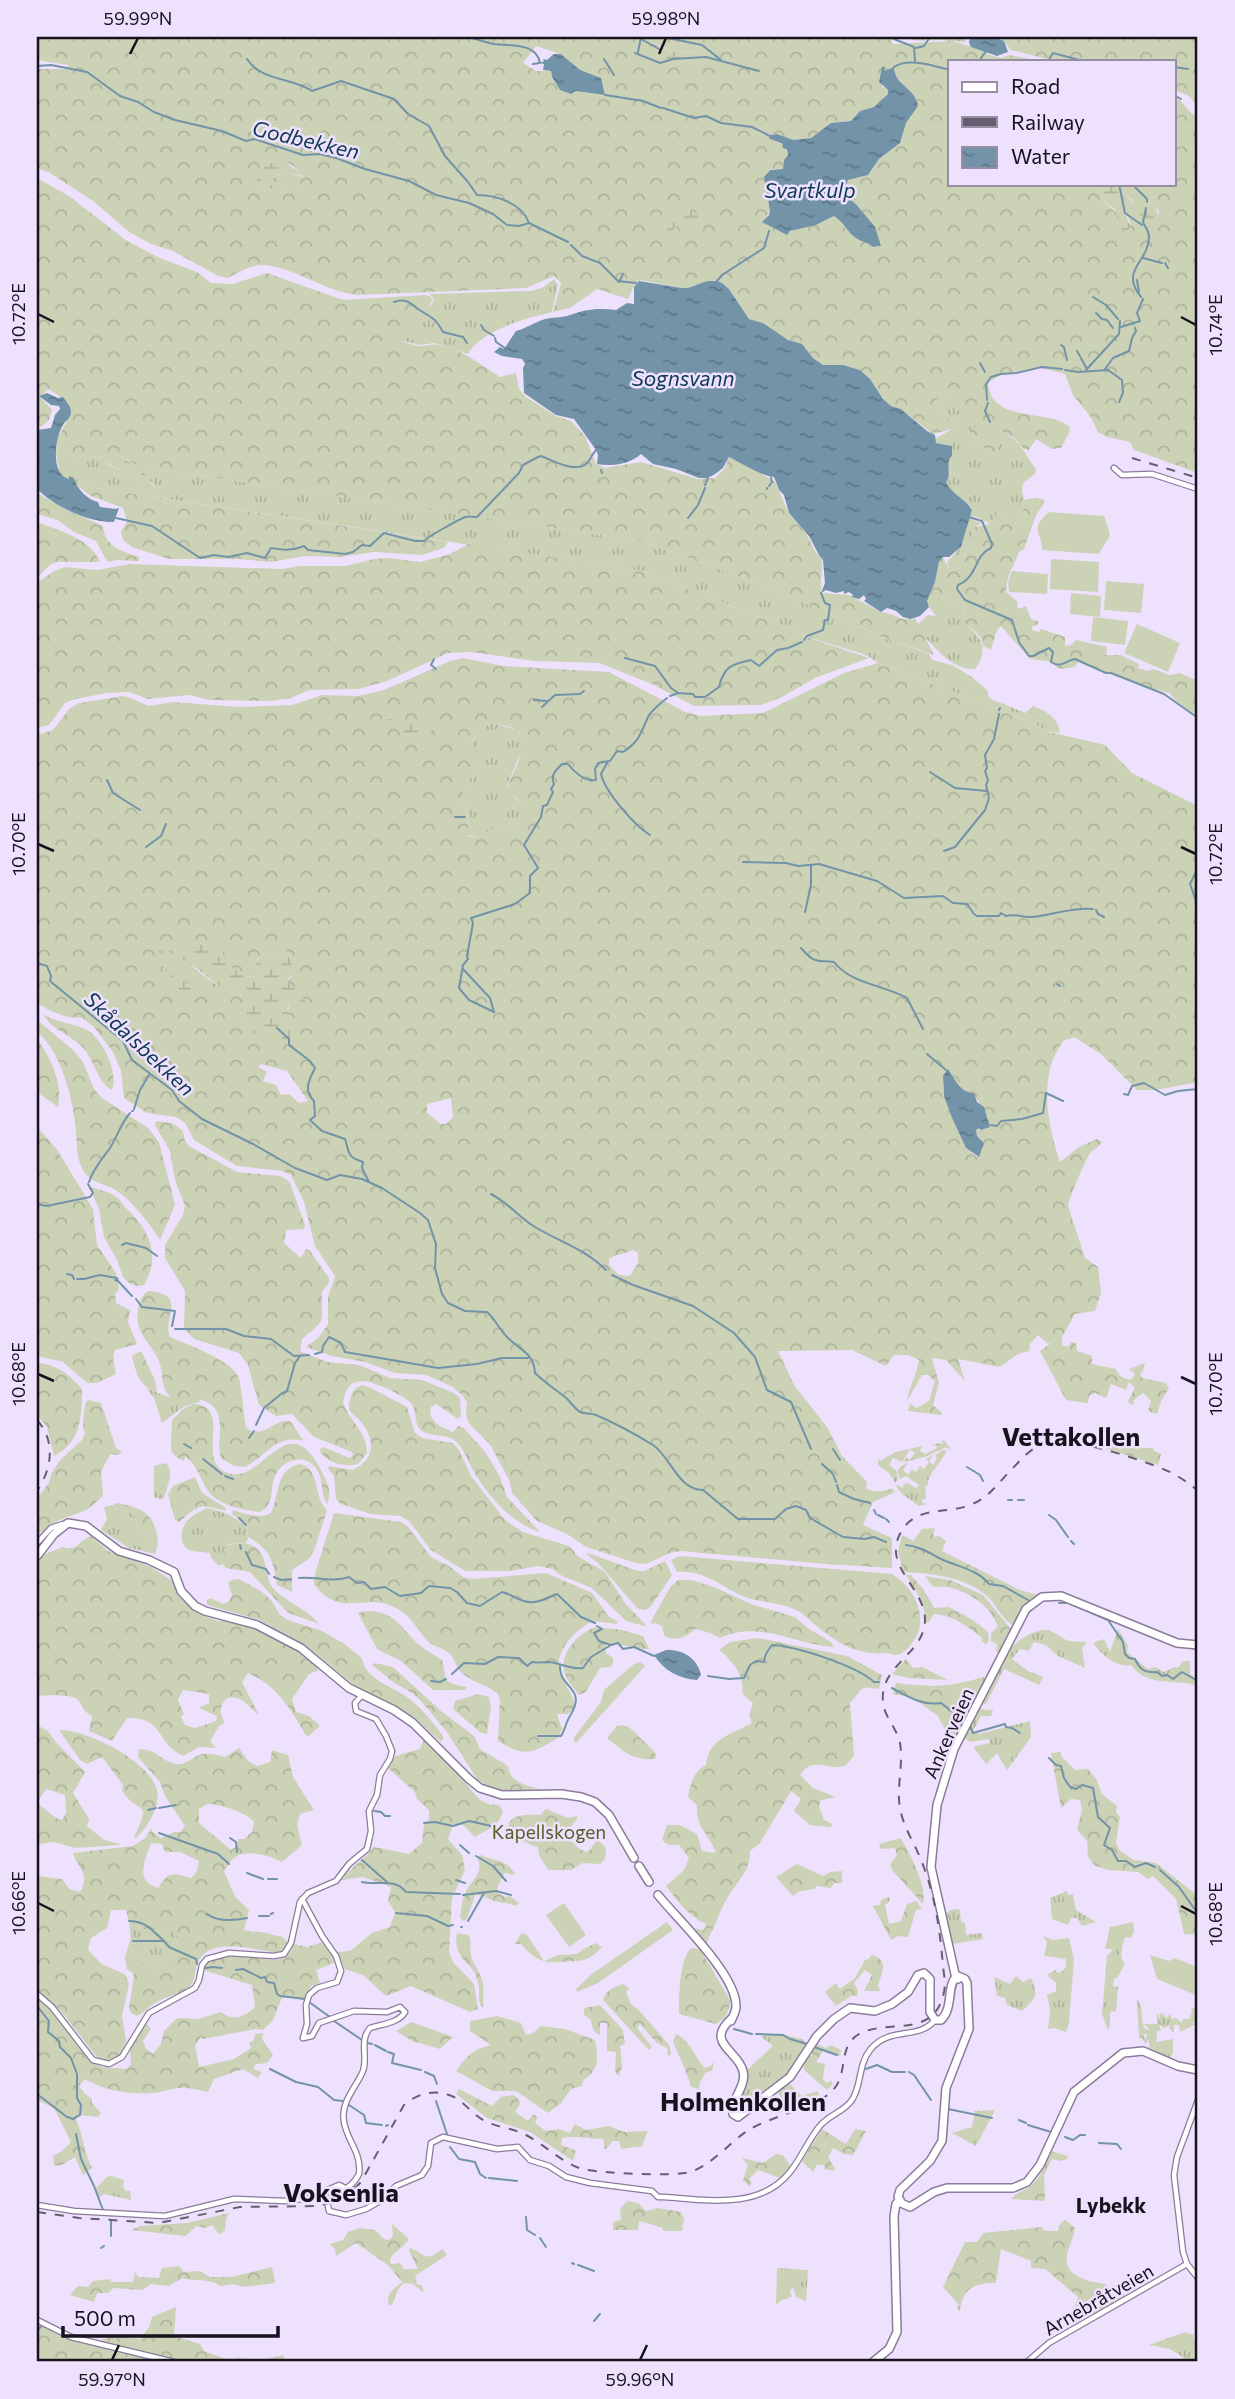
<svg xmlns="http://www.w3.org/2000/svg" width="1235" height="2399" font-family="Commissioner,sans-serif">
	<defs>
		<pattern id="grass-tufts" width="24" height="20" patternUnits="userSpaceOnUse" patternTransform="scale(1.75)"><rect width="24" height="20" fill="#ccd2b6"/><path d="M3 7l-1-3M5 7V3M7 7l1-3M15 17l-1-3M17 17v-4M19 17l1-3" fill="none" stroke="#aeb39c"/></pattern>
		<pattern id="forest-crowns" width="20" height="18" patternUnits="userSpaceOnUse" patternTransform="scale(1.75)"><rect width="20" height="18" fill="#ccd2b6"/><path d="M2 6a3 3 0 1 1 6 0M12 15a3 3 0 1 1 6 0" fill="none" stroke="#aeb39c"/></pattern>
		<pattern id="wetland-marsh" width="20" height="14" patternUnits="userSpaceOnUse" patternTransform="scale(1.75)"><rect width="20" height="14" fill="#ccd2b6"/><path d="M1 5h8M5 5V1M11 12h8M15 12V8" fill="none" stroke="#aeb39c"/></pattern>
		<pattern id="water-ripples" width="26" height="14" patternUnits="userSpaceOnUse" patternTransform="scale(1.75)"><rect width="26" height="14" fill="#7393a9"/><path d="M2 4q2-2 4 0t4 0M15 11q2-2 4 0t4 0" fill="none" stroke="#5d7789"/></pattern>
	</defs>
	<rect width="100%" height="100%" fill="#eee1fd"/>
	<g fill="url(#grass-tufts)">
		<path d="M 554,279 L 558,285 L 552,312 C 527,318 481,330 468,354 L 435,343 L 418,345 L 401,340 L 432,304 L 434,298 L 429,294 L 530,291 L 542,288 Z"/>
		<path d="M 940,394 L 978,424 L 972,431 L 976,443 L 995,454 L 999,431 C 1022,440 1022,451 1036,469 L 1035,474 L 1023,483 L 1022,490 L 1024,500 L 1022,523 L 1007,523 L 1005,513 L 997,514 L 990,524 L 978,517 L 970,516 L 972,508 L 950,490 L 946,482 L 950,472 L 947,463 L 952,456 L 950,445 L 936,443 L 935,439 L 952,429 L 953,424 L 935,403 Z"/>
		<path d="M 56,453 L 89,458 L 112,457 L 103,457 L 106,464 L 128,473 L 153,489 L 155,486 L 137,466 L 641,541 L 768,587 L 887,639 L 929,654 L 932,660 L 952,665 L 972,677 L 988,691 L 988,696 L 991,699 L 1025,713 L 1033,706 C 1046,711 1059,718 1060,733 L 1045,731 L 1033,723 L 878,663 L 866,655 L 795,633 L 785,627 L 642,571 L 76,485 L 60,475 Z"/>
		<path d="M 969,518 L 981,523 L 975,527 L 963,561 L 952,571 L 949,569 L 947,562 L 961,547 Z"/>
		<path d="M 937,595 L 965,606 L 963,623 C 981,635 990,650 975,669 C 957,671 939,653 928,640 L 924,641 L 916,626 L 928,615 L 936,616 L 940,620 L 935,599 Z"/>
		<path d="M 493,723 L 516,730 L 523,740 L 524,750 L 517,761 L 507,786 L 514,797 L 525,807 L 525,824 L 504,832 L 491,829 L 479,838 L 468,835 L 469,813 L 463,802 L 463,789 L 476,771 L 477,757 L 471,742 L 485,726 Z"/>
		<path d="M 146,1388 L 171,1398 L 191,1396 L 200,1399 L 199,1402 L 183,1407 L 162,1423 L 154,1398 Z"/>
		<path d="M 944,1440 L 952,1451 L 946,1447 L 925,1457 L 904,1462 L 906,1457 L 910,1460 L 915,1453 L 910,1449 L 902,1462 L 893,1458 L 889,1465 L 896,1470 L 898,1480 L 895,1483 L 890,1474 L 878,1465 L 878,1458 L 880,1461 L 896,1452 L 922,1446 L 920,1451 L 925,1454 L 936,1449 L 938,1446 L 932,1445 L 940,1443 L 943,1444 L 942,1441 Z"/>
		<path d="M 942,1450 L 947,1450 C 941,1464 929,1471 927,1486 L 925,1486 L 926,1498 L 922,1500 L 922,1503 L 928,1504 L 919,1506 L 902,1494 L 896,1486 L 898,1485 L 902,1488 L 906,1482 L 916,1488 L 919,1485 L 906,1476 L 900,1479 L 897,1472 L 901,1466 L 908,1463 L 903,1470 L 908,1475 L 912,1469 L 916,1472 L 920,1466 L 924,1469 L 929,1462 L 926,1459 L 934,1454 L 929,1461 L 933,1465 L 937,1458 L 935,1456 Z"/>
		<path d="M 166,1463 C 175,1473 167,1486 164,1498 L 161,1499 L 154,1497 L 154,1466 Z"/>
		<path d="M 113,1505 L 116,1509 L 134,1514 L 138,1527 L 158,1544 L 155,1554 L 129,1548 L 101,1530 L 107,1519 L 104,1507 Z"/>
		<path d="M 207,1508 C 222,1511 236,1517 247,1527 L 248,1540 L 245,1543 L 229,1544 L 223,1556 L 223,1564 L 219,1566 L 212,1559 L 210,1553 C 205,1552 198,1552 192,1551 C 177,1547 180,1525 191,1517 C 196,1513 202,1511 207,1508 Z"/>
		<path d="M 1118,1629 L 1128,1646 L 1127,1652 L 1148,1669 L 1155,1667 L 1164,1672 L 1174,1667 L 1178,1668 L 1183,1661 L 1190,1661 L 1190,1674 L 1198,1680 L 1198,1686 C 1176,1678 1147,1688 1131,1665 C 1116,1668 1101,1654 1093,1643 L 1104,1639 L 1110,1652 Z"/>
		<path d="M 1042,1630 L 1049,1630 L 1068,1641 L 1087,1642 L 1082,1648 L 1085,1668 L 1058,1656 L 1046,1645 L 1034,1642 L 1029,1651 L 1020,1649 L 1012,1659 L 1028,1671 L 1043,1677 L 1039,1685 L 1004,1669 L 986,1704 L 980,1703 C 995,1673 1006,1638 1042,1630 Z"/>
		<path d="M 978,1709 L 993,1710 L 991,1716 L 981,1716 L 973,1731 L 979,1734 L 1030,1721 L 1031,1737 L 1007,1770 L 997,1753 L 986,1764 L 973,1747 L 990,1743 L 989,1739 L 970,1742 L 962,1736 Z"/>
		<path d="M 1067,1891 L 1068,1895 L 1073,1894 L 1076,1910 L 1096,1922 L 1082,1926 L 1077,1918 L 1071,1918 L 1068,1925 L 1052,1919 L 1050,1898 Z"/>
		<path d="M 956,1909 L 960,1910 L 961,1922 L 965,1923 L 966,1935 L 982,1933 L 983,1939 L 952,1944 L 946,1914 L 950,1910 Z"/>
		<path d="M 129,1922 C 134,1924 140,1928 146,1930 C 159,1933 168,1925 178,1937 L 174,1957 L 156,1969 L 148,1967 L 128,1947 L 131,1937 Z"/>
		<path d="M 1133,1922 L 1134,1932 L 1131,1938 L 1125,1937 C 1122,1947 1118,1955 1125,1964 L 1117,1978 L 1114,1978 L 1113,1986 L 1118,1987 L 1116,2011 L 1110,2012 L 1110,2025 L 1108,2030 L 1102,2014 L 1107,1956 L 1112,1951 L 1111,1949 L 1105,1949 L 1110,1927 Z"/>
		<path d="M 1043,1936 L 1053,1940 L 1069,1938 L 1074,1959 L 1069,2023 L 1066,2032 L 1054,2028 L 1048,2029 L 1050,2010 L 1047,1995 L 1056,1991 L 1056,1983 L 1047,1975 L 1055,1970 L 1058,1973 L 1063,1971 L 1066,1967 L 1066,1959 L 1044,1956 L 1047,1942 Z"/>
		<path d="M 1016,1976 L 1023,1982 L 1031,1978 C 1039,1997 1036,1997 1022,2011 L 1007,2005 L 1005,1998 L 997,1996 L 994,1977 L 1010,1984 Z"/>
		<path d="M 1137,1999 C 1145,2008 1139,2018 1145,2029 L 1150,2030 L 1144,2024 L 1157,2024 L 1157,2014 L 1159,2015 L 1159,2023 L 1160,2014 L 1162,2013 L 1166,2018 L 1170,2014 L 1172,2019 L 1176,2018 L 1182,2023 L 1183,2019 L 1189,2019 L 1192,2012 L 1191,2009 L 1198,2007 L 1198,2021 L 1191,2024 L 1198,2023 L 1180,2032 L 1179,2025 L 1174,2025 L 1174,2032 L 1171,2032 L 1173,2030 L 1170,2030 L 1169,2025 L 1167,2027 L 1163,2028 L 1159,2024 L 1161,2031 L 1157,2031 L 1156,2042 L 1173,2039 L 1173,2052 L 1170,2060 L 1147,2049 L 1150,2045 L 1146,2034 L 1142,2034 L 1147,2039 L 1146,2044 L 1142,2038 L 1139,2039 Z"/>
		<path d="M 781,2034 L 802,2039 L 808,2045 L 792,2070 L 782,2081 L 737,2114 L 734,2110 L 745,2072 L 773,2046 L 760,2036 Z"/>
		<path d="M 995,2110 L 976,2146 L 952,2133 L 972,2127 L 975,2111 Z"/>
		<path d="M 111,2176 L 124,2180 L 123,2187 L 126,2191 L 130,2191 L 131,2200 L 104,2194 L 100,2197 L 97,2195 L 96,2188 L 107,2177 Z"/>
		<path d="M 777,2268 L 808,2270 L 806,2301 L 796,2297 L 793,2288 L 790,2290 L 792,2297 L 781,2300 L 776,2305 Z"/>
		<path d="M 1185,2332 L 1194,2335 L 1194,2340 L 1198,2339 L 1198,2351 L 1194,2362 L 1183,2362 L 1184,2358 L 1170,2349 L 1149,2345 Z"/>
	</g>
	<g fill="url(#forest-crowns)" fill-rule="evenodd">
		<path d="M 37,37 L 170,37 L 176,39 L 186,37 L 890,37 L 893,44 L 951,41 C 934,38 917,44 902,37 L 967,37 L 965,42 L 952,41 L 983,50 L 989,55 L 1002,58 L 1009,55 L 1040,61 L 950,61 L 950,184 L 1093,184 L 1100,191 L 1100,198 L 1131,225 L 1122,200 L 1125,196 C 1139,203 1145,220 1159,230 L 1159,211 L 1138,192 L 1133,184 L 1174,184 L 1174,95 C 1184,102 1188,112 1198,118 L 1198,473 L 1134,450 L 1130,442 L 1107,437 L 1098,432 L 1090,416 L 1073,395 L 1065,374 L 1038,367 L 1000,375 L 988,383 C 991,424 1048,408 1070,427 L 1069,433 L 1061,448 L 1052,449 L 1036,439 L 1029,450 L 1024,449 L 1013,437 L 1000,431 L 998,438 L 1001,443 L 995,454 L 976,443 L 971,431 L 977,424 L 965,421 L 963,414 L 940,394 L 935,403 L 953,424 L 952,429 L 933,434 L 901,409 L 891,406 L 883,399 L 870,379 L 860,370 L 843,365 L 823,365 L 813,358 L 805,348 L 779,335 L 763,323 L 749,319 L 729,289 L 722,283 L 717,281 L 707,281 L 689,288 L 682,288 L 640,280 L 634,286 L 628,299 L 597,289 L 570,308 L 553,312 L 561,283 L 554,276 L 526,288 L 357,295 C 324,291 293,267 263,265 C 252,265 238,272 228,278 L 218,276 L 173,251 L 151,244 L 129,232 L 93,201 L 50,173 L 37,168 L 37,69 L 67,69 L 68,65 L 37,60 ZM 654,43 L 673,52 L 697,51 L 705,55 L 700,60 L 656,61 ZM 536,46 L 561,54 L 580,70 L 601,78 L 605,95 L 578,91 L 571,94 C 562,90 551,82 551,71 L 536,71 L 523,63 ZM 884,68 L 885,71 L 894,73 C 902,86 915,90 918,106 L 906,123 L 899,144 L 879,159 L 868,175 L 848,180 C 846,185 843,191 847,197 C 849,200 854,201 857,205 C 867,217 875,231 879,247 L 873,247 C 867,241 858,239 851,233 C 844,227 842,221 834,216 L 823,222 L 800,227 L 786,234 L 763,222 L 770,211 L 766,188 L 767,172 L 771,169 L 783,169 L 784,160 L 788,155 L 783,144 C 778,144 771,140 768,134 L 777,134 L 792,140 L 811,138 L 831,123 L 851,121 L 860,111 L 874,107 L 888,94 L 888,90 L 882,87 ZM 286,163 L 292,165 L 304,177 L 286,173 L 276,175 L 272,180 L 280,184 L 297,184 L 296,190 L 285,190 L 262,185 L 268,164 Z"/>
		<path d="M 994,37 L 1198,37 L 1198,106 L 1189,96 L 1174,90 L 1174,61 L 1056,61 L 1011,50 L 1004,41 Z"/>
		<path d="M 37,178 L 69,196 L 127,241 L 160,258 L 197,272 L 211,283 L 233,284 L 267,273 L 343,300 L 426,295 L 433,298 L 427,311 L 401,341 C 406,342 412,345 417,346 C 425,347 432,343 440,345 C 463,350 480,364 500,377 L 516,373 L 519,389 L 526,397 L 556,416 L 571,421 L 585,436 L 596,464 L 605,468 L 641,462 L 698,479 L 715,478 L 725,468 L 729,457 L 751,467 L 775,482 L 789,514 L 805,531 L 815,551 L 822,559 L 821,593 L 849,595 L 881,612 C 893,612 902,623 915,618 L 934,655 L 887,639 L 768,587 L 641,541 L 137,466 L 122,456 L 89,458 L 56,453 L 58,437 L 70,416 L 68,402 L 48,389 L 40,397 L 52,410 L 49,420 L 41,427 L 37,425 Z"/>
		<path d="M 76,485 L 448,542 L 444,548 L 422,555 L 374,552 L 339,557 L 305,556 L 271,562 L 239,559 L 169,559 L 132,547 L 123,540 L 121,532 L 127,522 L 123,508 L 91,496 Z"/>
		<path d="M 37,493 L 67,510 L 103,526 C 104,546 122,552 140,557 L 138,561 L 116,560 L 109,562 L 105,558 L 96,541 L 74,532 L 58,520 L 37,514 Z"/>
		<path d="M 1034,498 L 1043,499 L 1045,502 L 1036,515 L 1024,549 L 1019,552 C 1013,568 1007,574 1006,592 L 1017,601 L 1018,609 L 1026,606 L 1031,619 L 1039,622 L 1037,625 L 1032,626 L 1032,630 L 1039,632 L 1041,629 L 1065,637 L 1065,646 L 1071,645 L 1076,640 L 1107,647 L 1106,655 L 1121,655 L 1139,664 L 1138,668 L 1148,671 L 1153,669 L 1170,675 L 1180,673 L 1198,681 L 1198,717 C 1189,709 1176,704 1170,693 C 1151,689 1133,682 1114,676 L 1113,673 L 1102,672 L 1078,662 L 1075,667 L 1060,669 L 1048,661 L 1030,659 L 1001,626 L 997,630 L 991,650 L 983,646 C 982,634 972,629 963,623 L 965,606 L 937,595 L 935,600 L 945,606 L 940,621 L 929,607 L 927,601 L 935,582 L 939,562 L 943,557 L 949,569 L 952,571 L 963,561 L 975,527 L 990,524 L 997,514 L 1005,513 L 1007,523 L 1022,523 L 1024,500 Z"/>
		<path d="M 37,522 C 60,531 90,538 100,562 L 57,562 L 51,564 L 37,577 Z"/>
		<path d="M 468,544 L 642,571 L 785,627 L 795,633 L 869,658 L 815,678 L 782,697 L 761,705 L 694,706 L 652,684 L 599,663 L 534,661 L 471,652 L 448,653 L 387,681 L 358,689 L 309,690 L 291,698 L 272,701 L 210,700 L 189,695 L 148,699 L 129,692 L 107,693 L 75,699 L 65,703 L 49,725 L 37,728 L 37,583 L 54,571 L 65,567 L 97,570 L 130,564 L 282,569 L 300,566 L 346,566 L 374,559 L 388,558 L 420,562 L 450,554 Z"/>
		<path d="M 463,658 L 503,666 L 609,672 L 685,712 L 700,716 L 763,713 L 844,673 L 878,663 L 1033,723 L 1045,731 L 1105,745 L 1132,773 L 1198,806 L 1198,1082 L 1156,1090 L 1137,1090 L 1101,1054 L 1074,1037 L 1063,1041 C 1059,1048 1053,1057 1051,1065 C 1042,1096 1050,1133 1060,1162 L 1079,1147 L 1097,1139 L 1102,1142 C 1099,1147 1094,1149 1090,1153 C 1087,1157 1068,1200 1068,1206 L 1085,1258 L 1098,1267 L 1101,1292 L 1095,1311 L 1075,1314 L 1062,1337 L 1062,1345 L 1068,1347 L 1071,1342 L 1076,1343 L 1077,1351 L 1092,1356 L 1092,1364 L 1116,1369 C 1119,1377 1125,1380 1132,1379 L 1135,1374 L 1129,1369 L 1145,1363 L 1143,1371 L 1140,1374 L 1142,1378 L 1166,1383 L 1169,1388 L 1161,1401 L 1157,1414 L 1148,1411 L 1151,1401 L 1143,1393 L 1134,1400 L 1133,1405 L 1129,1403 L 1128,1401 L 1135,1388 L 1129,1382 L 1126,1390 L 1111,1384 L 1106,1398 L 1095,1393 L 1089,1396 L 1088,1403 L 1066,1400 L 1040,1351 L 1054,1341 L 1048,1344 L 1038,1335 L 1030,1344 L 1029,1351 L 1018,1354 L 1000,1367 L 958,1359 L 965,1381 L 946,1360 L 932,1358 L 939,1383 L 933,1405 L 942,1413 L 941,1415 L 908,1411 L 910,1403 L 916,1408 L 929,1401 L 935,1381 L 928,1375 L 922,1375 L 907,1401 C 909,1386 917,1375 919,1360 L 908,1355 L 894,1355 L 886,1366 L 852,1350 L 778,1351 L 794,1385 L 827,1427 L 842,1456 L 867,1482 L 866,1488 C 872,1493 885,1492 892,1488 L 895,1492 L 873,1502 L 863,1525 L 892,1538 L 892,1568 L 826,1564 L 681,1551 L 670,1553 L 646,1564 L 636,1563 L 586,1547 L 567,1534 L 537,1521 L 512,1493 L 510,1482 L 491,1446 L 468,1422 L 466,1414 L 467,1403 L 463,1396 L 453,1387 L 426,1375 L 395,1373 L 365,1362 L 332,1356 L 306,1347 L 319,1337 L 328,1324 L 328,1297 L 335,1276 L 315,1246 L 304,1202 L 291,1175 L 282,1171 L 237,1166 L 194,1140 L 185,1123 L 176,1117 L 147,1113 L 124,1098 L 121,1071 L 113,1052 L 93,1026 L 82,1018 L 67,1017 L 51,1011 L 37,1003 L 37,735 L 53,730 L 69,709 L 79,703 L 123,696 L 131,698 L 148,706 L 173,702 L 239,707 L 292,705 L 322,695 L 358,696 L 384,690 L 450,661 ZM 493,723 C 499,725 509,726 514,729 C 535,741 511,772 507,789 L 525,807 L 524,824 L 504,832 L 491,829 L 479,838 L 468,836 L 469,813 L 463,802 L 463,789 L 476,771 L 478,752 L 473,748 L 471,741 L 477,735 L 483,732 L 485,726 ZM 192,944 L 205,944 L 223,952 L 223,961 C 237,969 243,982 261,975 L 255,961 L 264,954 L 283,956 L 287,951 L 295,974 L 287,980 L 305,1002 L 305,1007 L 289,1004 L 287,1021 L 275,1032 L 242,1022 L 246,1007 C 236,993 243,982 220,987 L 196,970 L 189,963 ZM 261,1064 L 287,1071 L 308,1101 L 299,1103 L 289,1094 L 281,1095 L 276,1085 L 263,1081 L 267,1072 L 258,1067 ZM 950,1070 C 955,1082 960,1092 973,1093 L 988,1117 L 987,1128 L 981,1130 L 979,1127 L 976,1130 L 977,1136 L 984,1143 L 977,1157 L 966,1148 L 952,1118 L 943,1090 L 943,1076 ZM 451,1098 L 453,1117 L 446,1124 L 441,1124 L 427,1113 L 427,1104 ZM 633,1250 L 638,1253 L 638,1263 L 630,1276 L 619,1275 L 609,1265 L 609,1259 C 616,1254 625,1254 633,1250 Z"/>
		<path d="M 44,1015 C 58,1023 74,1023 87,1030 C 103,1039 119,1074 112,1090 C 97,1083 95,1060 83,1048 C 73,1036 50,1029 44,1015 Z"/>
		<path d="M 37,1020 L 73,1050 L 83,1062 L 94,1089 L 102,1098 L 148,1128 L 159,1142 L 175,1205 L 160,1240 C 150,1224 132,1201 117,1191 C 105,1183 88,1183 82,1168 C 76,1156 77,1144 76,1131 C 73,1100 62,1052 37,1032 Z"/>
		<path d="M 37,1039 C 51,1058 63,1084 58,1107 L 37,1092 Z"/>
		<path d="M 156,1121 L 172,1123 L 183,1131 L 185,1141 L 189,1146 L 237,1172 L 280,1176 L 286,1179 L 290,1183 L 305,1225 L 304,1229 L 286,1230 L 284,1243 L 301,1258 L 306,1249 L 310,1251 L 329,1278 L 329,1283 L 322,1292 C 321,1324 328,1318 302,1339 L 300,1351 L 327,1362 L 359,1365 L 390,1378 L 422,1380 L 454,1393 L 460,1398 L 461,1416 L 458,1419 L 436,1404 L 431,1407 C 427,1422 442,1427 453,1432 L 458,1426 L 464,1428 L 486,1453 L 500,1477 L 507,1497 L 540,1532 C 511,1523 490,1498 474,1472 C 468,1462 464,1447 454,1440 C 445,1433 426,1438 419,1428 C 414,1421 417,1410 411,1403 C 401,1394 369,1378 356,1382 C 347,1384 344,1396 343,1403 C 350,1422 367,1431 367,1453 L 358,1464 C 344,1468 326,1462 319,1450 L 323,1447 L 350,1458 L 353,1455 L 352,1452 L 314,1437 L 292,1414 L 276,1416 L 259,1405 L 248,1365 L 239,1353 L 194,1339 L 184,1328 L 185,1291 L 165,1258 L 165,1245 L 183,1215 L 185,1206 L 175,1180 L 170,1151 L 155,1125 Z"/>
		<path d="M 37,1127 L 56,1148 L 93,1209 L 97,1245 L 116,1273 L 119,1289 L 115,1294 L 116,1303 L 130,1310 L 128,1322 L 137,1344 L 115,1350 L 113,1358 L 116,1374 L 97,1383 L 87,1383 L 63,1362 L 37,1356 Z"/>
		<path d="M 89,1187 C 97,1189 108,1191 115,1196 C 120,1199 122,1204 126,1208 C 150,1230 161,1256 144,1285 L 137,1286 L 130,1284 L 123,1277 L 117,1260 L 104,1237 L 99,1209 Z"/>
		<path d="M 148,1291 C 189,1294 162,1317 170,1337 C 186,1344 235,1361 239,1379 C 243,1394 243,1412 246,1428 C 264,1440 273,1419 290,1421 L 303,1440 C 273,1436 269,1454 245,1467 L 234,1466 L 221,1458 C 218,1448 220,1439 220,1429 C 221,1396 195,1398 171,1398 C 160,1388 164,1374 159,1361 C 151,1342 134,1333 138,1310 C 139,1302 141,1296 148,1291 Z"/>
		<path d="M 141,1351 L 155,1380 L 157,1392 C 138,1385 137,1375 132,1356 Z"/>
		<path d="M 41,1363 C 59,1366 71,1376 82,1389 C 82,1416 81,1443 54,1456 L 47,1427 L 37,1415 L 37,1364 Z"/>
		<path d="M 362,1385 L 369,1387 L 407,1407 L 415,1433 L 422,1438 L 453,1443 L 459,1450 L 471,1476 L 505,1520 L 523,1532 L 569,1546 L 579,1557 L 605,1572 L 625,1603 L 646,1625 L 645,1626 L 626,1621 L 592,1588 L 562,1576 L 553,1569 L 538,1566 L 510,1571 L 465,1571 L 431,1550 L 409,1521 L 400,1516 L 370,1514 L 341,1504 L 336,1499 L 334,1476 L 328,1469 L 329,1466 L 353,1470 C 372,1460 376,1446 365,1427 C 361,1420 354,1416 349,1410 C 349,1399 351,1389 362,1385 Z"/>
		<path d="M 89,1400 L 101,1403 L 116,1448 L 122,1452 L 118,1455 L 110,1454 L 101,1472 L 103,1496 L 87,1510 L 59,1520 L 37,1535 L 37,1498 L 49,1483 L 51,1474 L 61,1459 L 82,1440 L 85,1433 C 81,1423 84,1412 86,1402 Z"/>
		<path d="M 194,1404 C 235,1406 191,1467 232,1474 C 265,1480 289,1403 323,1474 C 328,1484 332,1493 327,1504 C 320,1493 324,1477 315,1467 C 304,1454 285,1459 277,1472 C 268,1486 277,1503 260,1512 C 242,1510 216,1505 206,1488 C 200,1476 196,1465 185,1456 L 184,1461 L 175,1456 L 171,1451 L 172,1420 L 183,1409 Z"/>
		<path d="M 1108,1435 L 1114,1440 L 1116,1437 L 1121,1439 L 1120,1442 L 1128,1442 L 1130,1438 L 1133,1439 L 1130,1447 L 1133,1448 L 1153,1448 L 1154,1451 L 1161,1454 L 1158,1465 L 1104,1448 L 1108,1445 L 1122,1449 L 1124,1446 L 1107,1438 Z"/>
		<path d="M 301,1464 C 321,1471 312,1494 327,1510 L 314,1551 L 310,1558 L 292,1570 L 292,1592 L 277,1585 C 273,1560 271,1550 248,1537 L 247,1526 L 232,1514 L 233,1510 C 245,1514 260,1519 271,1513 C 280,1494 275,1468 301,1464 Z"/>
		<path d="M 195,1477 L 202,1493 L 226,1508 L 225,1511 C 199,1503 199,1505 179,1522 L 175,1520 L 168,1494 L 173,1486 Z"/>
		<path d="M 117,1503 C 144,1508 156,1514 158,1544 L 138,1527 L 134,1514 L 116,1509 L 113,1505 Z"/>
		<path d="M 334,1513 L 401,1522 L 408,1527 L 431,1557 L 449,1566 L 463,1577 L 472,1579 L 546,1573 L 592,1593 L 609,1617 L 617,1621 L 617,1624 L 592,1621 C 573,1632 550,1655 562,1678 C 567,1689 575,1696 574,1708 L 568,1714 L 557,1714 L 562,1729 L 558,1738 C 532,1753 525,1758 498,1741 L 500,1699 L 497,1693 C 486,1684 470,1682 460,1671 C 456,1666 454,1657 449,1653 C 442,1647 432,1647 426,1639 C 413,1625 412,1615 392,1606 C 363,1593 340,1619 314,1584 L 314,1577 Z"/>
		<path d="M 935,1528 L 933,1535 L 936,1537 L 937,1535 L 946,1541 L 942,1551 L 1020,1590 L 1038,1595 L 1022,1609 L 1013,1625 C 1001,1619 997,1605 987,1596 C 966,1577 930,1573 903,1572 L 898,1551 L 902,1535 L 913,1541 L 922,1529 Z"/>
		<path d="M 91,1536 L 108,1551 L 151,1567 L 171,1580 L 182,1600 L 204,1616 L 218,1621 L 235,1621 L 269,1633 L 310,1658 L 319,1667 L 317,1671 L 309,1674 L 292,1699 L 296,1712 L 309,1716 L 320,1726 L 307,1737 C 291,1710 278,1686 248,1673 L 242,1682 L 259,1715 C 248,1707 243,1695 227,1698 C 219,1706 219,1713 225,1723 L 219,1726 L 210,1742 L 217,1748 L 199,1747 L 183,1756 C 155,1743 165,1717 127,1718 L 112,1741 L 89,1731 L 92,1716 C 83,1712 83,1705 77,1699 C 71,1694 44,1695 37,1696 L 37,1563 L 43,1555 L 63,1547 C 77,1552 79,1540 91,1536 ZM 183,1690 L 209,1694 L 209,1703 L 200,1707 L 201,1709 L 217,1716 L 216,1721 L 195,1728 L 185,1725 L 181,1717 L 184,1714 L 178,1700 Z"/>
		<path d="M 245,1543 C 271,1549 262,1572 272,1587 C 282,1600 309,1610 319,1624 L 288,1613 L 250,1572 L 226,1568 L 223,1564 C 223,1545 227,1544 245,1543 Z"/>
		<path d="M 588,1553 L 638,1571 L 645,1571 L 665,1561 L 672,1575 L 652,1605 L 646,1610 L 638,1609 L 598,1563 L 586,1554 Z"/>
		<path d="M 680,1556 L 892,1574 C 912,1586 926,1611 918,1633 C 914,1641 905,1655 896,1655 C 892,1655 889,1653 886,1653 C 857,1656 836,1642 814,1624 C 809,1620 804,1614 798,1611 C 783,1603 767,1603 751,1599 C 725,1592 710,1570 677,1572 L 671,1560 Z"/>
		<path d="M 906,1575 L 911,1575 L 924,1590 L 934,1608 L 949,1607 L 973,1620 L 988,1632 L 989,1641 L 985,1644 L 982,1641 L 982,1638 C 967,1626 953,1615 934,1614 L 928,1623 L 926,1622 L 922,1601 Z"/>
		<path d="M 925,1576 L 950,1580 L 983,1595 L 1010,1628 L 999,1652 L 996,1652 L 997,1644 L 991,1641 L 991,1633 L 998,1626 C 990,1605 969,1592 948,1587 C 942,1586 937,1588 932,1586 Z"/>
		<path d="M 239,1579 L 262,1592 L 272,1601 L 280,1615 L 290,1621 L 320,1630 L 343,1643 L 362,1658 C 365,1681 396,1687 411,1700 C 423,1710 436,1725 444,1738 L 441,1742 L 414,1717 L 358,1688 L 304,1644 L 260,1620 L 207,1605 L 207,1600 L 210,1598 L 223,1604 L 228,1602 L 232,1595 L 228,1583 L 231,1580 Z"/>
		<path d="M 678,1580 L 692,1580 L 714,1587 L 751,1604 L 795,1617 L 809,1629 L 831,1642 L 834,1647 C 793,1644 761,1620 720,1638 L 710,1633 L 695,1629 C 687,1637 674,1643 664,1635 L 662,1626 L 656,1623 L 652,1624 L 651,1621 L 671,1586 Z"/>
		<path d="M 366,1611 C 399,1611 400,1630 422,1647 C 428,1652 435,1655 442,1660 C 448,1681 439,1682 467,1687 L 465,1690 L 433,1690 L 401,1661 L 377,1649 L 358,1613 Z"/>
		<path d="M 595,1627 L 622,1630 L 643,1636 L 649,1649 C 636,1649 615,1642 606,1644 L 606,1653 L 613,1658 L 613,1664 L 610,1667 L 600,1668 L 586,1692 L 579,1695 C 574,1688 565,1679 564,1671 C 560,1652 579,1633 595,1627 Z"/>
		<path d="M 758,1638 L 847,1656 L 882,1675 L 879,1689 C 858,1685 864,1688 850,1703 L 854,1756 C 853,1757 847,1764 846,1765 C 832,1773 813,1754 800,1775 L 813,1788 L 836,1797 L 821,1800 L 819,1806 L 824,1820 L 832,1824 L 831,1827 L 810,1825 L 794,1811 L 801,1799 L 791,1791 L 760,1843 L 750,1851 C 750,1869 741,1878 731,1892 C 722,1904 716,1925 708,1939 L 707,1946 L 693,1928 L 704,1930 L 706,1924 C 688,1916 678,1901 666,1886 L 684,1870 L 689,1858 L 679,1845 L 669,1845 L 662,1840 L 667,1825 L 679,1825 L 697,1834 L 702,1851 L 716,1853 C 709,1833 695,1828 697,1805 L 688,1797 C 690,1784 694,1771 706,1765 C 708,1738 733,1734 752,1723 L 749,1715 L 753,1703 C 736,1690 746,1693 741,1679 C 738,1668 728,1656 719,1650 L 730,1642 Z"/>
		<path d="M 906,1659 L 913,1668 L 922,1667 L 948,1680 L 909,1678 L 892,1674 Z"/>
		<path d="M 375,1663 L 393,1667 L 441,1711 L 474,1736 L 480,1749 L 508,1766 C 510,1783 526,1785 539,1789 C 517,1791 496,1794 477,1779 L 447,1732 L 421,1701 L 412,1693 L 393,1682 L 372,1665 Z"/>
		<path d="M 983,1677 L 986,1679 L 979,1694 L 970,1694 L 957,1708 L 968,1715 L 953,1745 L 938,1716 L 913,1698 L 893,1694 L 896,1683 C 931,1687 948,1688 983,1677 Z"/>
		<path d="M 478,1694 L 489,1697 L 491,1706 L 487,1734 L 481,1733 L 453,1709 L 455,1701 Z"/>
		<path d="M 37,1725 L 48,1731 L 55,1741 L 85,1772 L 73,1793 L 89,1819 L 87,1826 L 104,1840 L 120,1844 L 119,1845 L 75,1848 L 54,1842 L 39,1844 L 37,1847 ZM 46,1789 L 65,1795 L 66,1813 L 62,1820 L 56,1818 L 37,1803 Z"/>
		<path d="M 622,1725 L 630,1728 L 654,1751 L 656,1755 L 655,1759 C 633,1761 623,1751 607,1738 L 617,1726 Z"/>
		<path d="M 59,1730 C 86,1729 150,1761 157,1790 C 161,1806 147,1828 136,1838 L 134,1837 C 154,1797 136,1816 122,1790 L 123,1785 L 102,1757 L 87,1764 L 80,1760 Z"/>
		<path d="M 424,1739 C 439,1750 452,1767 464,1781 C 475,1794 479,1805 499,1805 L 503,1810 C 500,1827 489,1828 475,1837 L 463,1825 L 453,1824 L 448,1839 L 462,1855 L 465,1870 L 452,1898 L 449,1952 L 453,1962 L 474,1984 L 478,2009 L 470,2012 L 411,1986 L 386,1996 L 363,1975 L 345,1969 L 337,1952 L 350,1951 L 372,1933 L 390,1927 L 395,1912 L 388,1901 L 391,1887 L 363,1877 L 342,1880 C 352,1866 364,1860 374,1847 L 409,1854 L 422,1843 L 424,1823 L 429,1820 L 429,1810 L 417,1799 L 415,1792 L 388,1768 L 395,1756 L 420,1749 Z"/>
		<path d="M 239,1748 L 248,1761 L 257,1766 L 270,1762 L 272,1750 L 288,1755 L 293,1777 L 314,1810 L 300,1814 L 297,1825 L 302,1845 L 282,1862 C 270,1856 247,1848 234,1858 C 230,1861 227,1867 224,1871 L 235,1897 L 249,1910 L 244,1930 C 253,1933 258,1931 266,1933 C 272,1934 274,1936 281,1936 L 289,1943 L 285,1949 L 277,1953 C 255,1950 213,1936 199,1960 C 194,1968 197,1979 190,1986 C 181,1995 165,1996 155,2003 C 148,2007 144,2013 137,2016 L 131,2013 L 129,2008 L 134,1976 L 132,1972 L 127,1970 L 125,1957 L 128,1947 L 148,1967 L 156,1969 L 174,1956 L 178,1937 C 168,1925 159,1933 146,1930 C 140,1928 134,1924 129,1922 L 126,1910 L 111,1910 L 107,1928 L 91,1938 L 88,1950 L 103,1965 L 125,1974 L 129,1984 L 122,2016 L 126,2041 L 122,2052 L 114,2061 L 104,2061 L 97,2057 L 61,2011 L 37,1990 L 37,1876 L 62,1879 L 69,1889 L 80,1892 C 91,1873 78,1870 73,1853 L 133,1846 L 145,1838 L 152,1828 L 152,1831 L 161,1838 L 174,1832 L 181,1832 L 185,1826 L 165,1796 L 160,1782 L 138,1757 L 139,1749 C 157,1749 161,1761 176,1764 C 186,1766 193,1756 202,1754 C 210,1753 218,1755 225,1757 ZM 207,1804 C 220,1804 246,1812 254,1822 L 252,1832 L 244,1839 L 238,1839 L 237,1846 L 231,1850 L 199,1823 L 199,1809 ZM 151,1843 L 162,1844 L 165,1852 L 180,1852 L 199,1861 L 197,1871 L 191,1878 L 176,1874 L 167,1876 L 158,1888 C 134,1881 145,1860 151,1843 Z"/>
		<path d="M 1061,1752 L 1061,1756 L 1075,1770 L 1088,1769 L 1096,1779 L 1102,1794 L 1117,1806 L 1116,1812 L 1120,1817 L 1116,1843 L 1120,1851 L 1134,1860 L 1156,1863 L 1198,1896 L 1198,1935 L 1184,1934 L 1176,1899 L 1153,1876 L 1148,1879 L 1138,1872 L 1109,1870 L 1095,1866 L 1088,1857 L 1087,1841 L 1077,1830 L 1082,1810 L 1080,1800 L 1071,1799 L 1061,1808 L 1051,1753 Z"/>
		<path d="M 546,1809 L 568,1818 L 577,1816 L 577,1819 L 571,1827 L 569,1838 L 578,1848 L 586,1852 L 591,1849 L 597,1839 L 606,1848 L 605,1859 L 600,1864 L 583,1863 L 571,1870 L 548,1870 L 539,1855 L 538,1847 C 526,1844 518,1837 508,1835 C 504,1814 524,1814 540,1815 Z"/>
		<path d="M 901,1838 C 910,1856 927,1883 923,1904 L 892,1870 L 890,1864 L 897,1855 L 895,1848 L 881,1849 L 879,1844 Z"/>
		<path d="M 481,1855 C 495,1862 508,1859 515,1875 L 504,1873 L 497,1889 L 498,1893 L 505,1897 L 510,1896 L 519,1903 L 515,1906 C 508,1902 505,1904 498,1902 C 489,1900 484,1895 475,1895 L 467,1919 L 463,1921 L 460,1917 C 461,1909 462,1901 465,1893 C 471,1880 485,1874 477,1857 Z"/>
		<path d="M 797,1864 L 823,1876 L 830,1872 L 842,1871 L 842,1883 L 834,1883 L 831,1888 L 816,1886 L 815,1889 L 800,1891 L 793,1896 L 776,1877 Z"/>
		<path d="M 889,1897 L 890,1901 L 885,1905 L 889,1924 L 901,1921 L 907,1904 L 916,1901 L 922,1909 L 916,1910 L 908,1937 L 898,1936 L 891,1940 L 873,1906 L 880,1905 L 881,1900 Z"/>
		<path d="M 457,1933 L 469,1935 C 472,1943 469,1951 472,1958 C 474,1966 480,1972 482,1979 C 485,1988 483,1999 483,2008 C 476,2000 481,1992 478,1982 C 474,1961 452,1961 457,1933 Z"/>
		<path d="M 521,1933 L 527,1935 L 544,1961 L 558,1955 L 577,1954 L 583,1949 L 596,1943 L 602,1947 C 586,1964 582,1960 561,1962 C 543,1964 534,1959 521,1944 L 515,1944 Z"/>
		<path d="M 322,1942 L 336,1962 L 316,1970 L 320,1983 L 311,1986 L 304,2000 L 283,1995 L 273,2020 L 263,2030 L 256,2029 L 203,2039 L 201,2037 L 195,2045 L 199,2067 L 234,2059 L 251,2048 L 249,2043 L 254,2040 L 255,2034 L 263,2033 L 262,2039 L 273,2055 L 267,2063 L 256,2064 L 253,2069 L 262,2072 L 258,2078 L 243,2069 L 214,2079 L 208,2092 C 201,2091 193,2088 186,2088 C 175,2087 165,2092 154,2093 C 131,2095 105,2091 85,2079 L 79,2086 L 84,2093 L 92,2099 L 92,2103 L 101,2113 L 98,2117 L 79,2115 L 76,2119 C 83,2135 84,2152 92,2168 L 83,2175 L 75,2157 L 62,2165 L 54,2166 L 53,2156 L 62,2151 L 71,2142 L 54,2108 L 37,2100 L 37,1997 L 56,2015 L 90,2062 L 102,2067 L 127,2069 L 131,2064 L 130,2050 L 146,2023 L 151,2029 L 143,2041 L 146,2049 L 153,2054 L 161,2044 L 164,2031 L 177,2018 L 199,2019 L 221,2012 C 234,2022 244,2017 255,2007 L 252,1985 L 203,1970 C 216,1939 260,1965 280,1959 C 289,1957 291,1951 294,1944 L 307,1947 Z"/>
		<path d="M 691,1948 L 700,1949 L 730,2000 C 730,2011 726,2018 716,2024 L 679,2014 C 679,1996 679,1961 691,1948 Z"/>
		<path d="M 871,1955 C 889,1959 883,1971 878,1985 L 880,1991 L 864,1991 L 872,1975 L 865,1970 L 854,1983 L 858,1991 L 857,1996 L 851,1996 L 836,2006 L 825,1992 L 836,1983 L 840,1989 L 855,1978 L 865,1960 L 869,1959 Z"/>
		<path d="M 623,1984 L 629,1988 L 626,1992 L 631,2004 L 638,2009 L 669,2045 L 671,2053 L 665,2059 L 668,2055 L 667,2048 L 657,2043 L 640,2024 L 637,2028 L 652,2047 L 649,2050 L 603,2000 C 606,1990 614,1987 623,1984 Z"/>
		<path d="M 600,2005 L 623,2030 L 625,2044 L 620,2046 L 622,2066 L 619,2076 L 615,2072 L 616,2052 L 607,2051 L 607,2023 L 600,2023 L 600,2035 C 594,2033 591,2026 591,2020 L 584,2015 L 584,2008 Z"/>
		<path d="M 497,2016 L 521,2023 L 526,2035 L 533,2033 L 541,2026 L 565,2029 L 595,2040 C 597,2053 600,2066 589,2076 C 581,2083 585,2075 582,2086 L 571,2089 L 561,2103 L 548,2113 L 516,2091 L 492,2091 L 456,2071 C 466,2057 473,2049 491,2045 L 470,2031 L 470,2021 Z"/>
		<path d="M 411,2022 L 453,2037 L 440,2049 L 412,2041 L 396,2031 Z"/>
		<path d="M 676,2034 C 691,2041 694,2057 705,2068 L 711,2066 L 714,2061 L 712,2071 L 706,2072 L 700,2082 L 699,2089 L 691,2087 C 686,2071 680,2057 673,2042 Z"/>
		<path d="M 817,2044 L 826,2048 L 831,2045 L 841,2050 L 840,2056 L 823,2051 L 816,2062 L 825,2064 L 823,2079 L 826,2083 L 831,2081 L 833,2084 L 827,2090 L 805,2071 L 803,2065 L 809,2056 L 812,2056 L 812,2052 Z"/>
		<path d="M 789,2083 L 802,2096 L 817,2091 L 820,2095 L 779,2113 L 777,2109 L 784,2103 L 777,2091 Z"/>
		<path d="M 459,2089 L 492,2106 L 501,2097 L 513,2095 L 518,2098 L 520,2104 L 515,2112 L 528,2121 L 534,2114 L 537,2117 L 535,2123 L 546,2131 L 559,2129 L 570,2133 L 575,2124 L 586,2130 L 609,2126 L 624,2132 L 648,2131 L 642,2146 L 621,2149 L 619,2141 L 613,2141 L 605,2150 L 603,2139 C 592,2139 572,2135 562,2138 L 561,2145 L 576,2151 L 573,2161 L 530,2132 L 487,2118 L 456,2094 Z"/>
		<path d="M 822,2129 L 846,2144 L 855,2129 L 866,2131 L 853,2155 L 844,2154 L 833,2148 L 828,2157 L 835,2169 L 834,2171 L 825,2169 L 824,2165 L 817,2165 L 813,2172 L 802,2161 Z"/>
		<path d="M 1051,2151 L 1068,2156 L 1067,2159 L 1061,2161 L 1052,2159 L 1044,2175 L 1045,2201 L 1011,2199 C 1017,2192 1023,2192 1030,2186 C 1041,2178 1046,2162 1051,2151 Z"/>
		<path d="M 776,2154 L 783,2155 L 791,2167 L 780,2178 L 758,2170 L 749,2179 L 752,2183 L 749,2186 L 743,2180 L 748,2165 L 742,2158 L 763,2163 Z"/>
		<path d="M 627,2201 L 638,2203 L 646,2211 L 658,2208 L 681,2212 L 684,2219 L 682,2231 L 664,2231 L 661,2227 L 639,2221 L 638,2230 L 613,2230 L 613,2222 L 621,2220 L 620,2209 Z"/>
		<path d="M 229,2213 L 226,2220 L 225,2230 L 221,2234 L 218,2233 L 212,2225 L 205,2228 L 197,2226 L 185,2236 L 131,2230 L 140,2226 L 187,2223 Z"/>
		<path d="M 1065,2220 L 1075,2228 C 1074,2238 1069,2245 1067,2255 C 1063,2277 1090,2282 1106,2284 L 1105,2288 L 1111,2294 L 1123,2292 L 1125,2298 L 1091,2316 L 1075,2306 L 1078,2297 L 1045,2269 L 1031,2268 L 1031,2261 L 1001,2249 L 996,2283 C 975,2283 962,2288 960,2311 L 957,2308 L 959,2305 L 943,2287 L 965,2242 L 977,2242 L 983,2233 L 1042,2227 L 1044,2231 L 1058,2231 L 1059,2225 Z"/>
		<path d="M 392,2224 L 409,2239 C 404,2248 394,2250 390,2260 L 391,2264 L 400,2263 L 404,2269 L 418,2269 L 409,2251 L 410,2248 C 426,2253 424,2264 442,2249 L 447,2255 L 415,2276 L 417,2284 L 422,2286 L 424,2293 L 413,2284 L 404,2283 C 394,2290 397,2300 390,2306 C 383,2294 395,2289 402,2282 L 388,2265 L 356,2243 L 336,2256 L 335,2249 L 330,2244 L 343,2240 L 348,2232 L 360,2228 L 375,2230 L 384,2239 L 389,2240 L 393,2236 Z"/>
		<path d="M 179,2266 L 184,2272 L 200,2271 L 210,2277 L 231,2277 L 272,2267 L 275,2283 L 243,2287 L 234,2284 L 220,2286 C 211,2278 196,2282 183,2278 L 168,2286 L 151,2284 L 143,2290 L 113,2288 L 108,2293 L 97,2293 L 94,2302 L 70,2295 L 78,2286 L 88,2287 L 93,2281 L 111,2279 L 111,2282 L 133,2282 L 135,2272 L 138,2277 L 159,2278 L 162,2268 Z"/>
		<path d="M 176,2307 L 174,2336 L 200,2344 L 204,2351 L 232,2361 L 236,2358 L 262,2360 L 283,2355 L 285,2361 L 291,2362 L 216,2362 L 213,2359 L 172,2359 L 98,2342 L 112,2335 L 140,2339 L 149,2327 L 152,2317 Z"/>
		<path d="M 37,2323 L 65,2339 L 145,2357 L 143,2362 L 37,2362 Z"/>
	</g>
	<g fill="url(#wetland-marsh)">
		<path d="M 647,41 L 673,52 L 702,51 L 705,55 L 700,60 L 660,62 L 650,59 L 641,53 L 640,48 Z"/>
		<path d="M 286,163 L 305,176 L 286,173 L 276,175 L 272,180 L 280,184 L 298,184 L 296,190 C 286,190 271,190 262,185 C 251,179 261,166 269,164 C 274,162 281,163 286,163 Z"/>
		<path d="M 1093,184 L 1133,184 C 1144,203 1164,204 1159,230 L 1146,221 L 1132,199 L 1126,196 L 1122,200 L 1130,228 L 1126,232 L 1118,228 L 1116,210 L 1100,198 L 1100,191 Z"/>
		<path d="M 670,208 L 689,208 L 698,215 L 699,220 L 695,223 C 682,222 676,225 669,235 L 667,235 L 666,213 Z"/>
		<path d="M 118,454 L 142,470 L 155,488 L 150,488 L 133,476 L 102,461 L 103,457 Z"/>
		<path d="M 389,719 L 411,724 L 438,719 L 438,725 L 416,742 L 412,743 L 392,724 L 383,720 Z"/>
		<path d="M 176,941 L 209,945 L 218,944 L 223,952 L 224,961 C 237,969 243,982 261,975 L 255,962 L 264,954 L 282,956 L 281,949 L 283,947 L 287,951 L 295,974 L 289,977 L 287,980 L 305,1001 L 305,1007 L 302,1010 L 295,1009 L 289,1005 L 287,1008 L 289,1015 L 287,1021 L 297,1027 L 291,1033 L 288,1044 L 280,1044 L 275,1038 L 275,1032 L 272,1031 L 267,1039 L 248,1031 L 242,1022 L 246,1007 C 236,993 243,982 220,987 C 204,973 186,961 168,951 L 170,945 Z"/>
		<path d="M 163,942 L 165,944 L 162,954 L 165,959 L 176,963 L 174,971 L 176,976 L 198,990 L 195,996 L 185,997 C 174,984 169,971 157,960 L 157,943 Z"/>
	</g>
	<g fill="#ccd2b6">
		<path d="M 1049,512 L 1104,516 C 1113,541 1111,532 1099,554 L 1042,550 C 1042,530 1028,531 1049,512 Z"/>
		<path d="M 1051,559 L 1099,562 L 1098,592 L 1050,589 Z"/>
		<path d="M 1012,571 L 1048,574 L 1047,594 L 1009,592 L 1008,583 Z"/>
		<path d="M 1106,581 L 1144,584 L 1141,613 L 1104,610 Z"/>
		<path d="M 1071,593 L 1101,596 L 1100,617 L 1070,614 Z"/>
		<path d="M 1093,617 L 1128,621 L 1125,645 L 1091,641 Z"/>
		<path d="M 1137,624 L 1180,643 L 1168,672 L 1124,653 Z"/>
		<path d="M 640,1662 L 645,1666 L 576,1743 L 573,1739 L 601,1702 L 604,1690 L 634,1664 Z"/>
		<path d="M 564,1903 L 586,1935 L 569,1947 L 546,1915 Z"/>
		<path d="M 667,1922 L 673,1930 L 598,1983 L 577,1992 L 576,1989 L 592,1974 Z"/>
		<path d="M 1150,1955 L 1169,1961 L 1174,1958 L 1198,1967 L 1196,1995 L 1157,1979 Z"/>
	</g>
	<g fill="url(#water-ripples)">
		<path d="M 970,37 L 994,37 L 1004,41 L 1008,52 L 997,56 L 971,47 L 969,43 Z"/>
		<path d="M 554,54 L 561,54 L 580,70 L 601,78 L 605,95 L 576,91 L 571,94 L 560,90 L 552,77 L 551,71 L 543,70 L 544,64 L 540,63 L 544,61 L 543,59 L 547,60 Z"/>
		<path d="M 884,66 L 885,71 L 894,67 C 894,85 916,88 918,106 L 906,123 L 900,143 L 879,159 L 868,175 L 848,180 L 845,188 L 847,197 L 856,204 L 875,227 L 881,246 L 873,247 C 867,242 862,242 856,238 C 847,232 844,222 834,216 L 816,225 L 790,231 L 787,235 L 762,222 L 769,215 L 770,211 L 764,177 L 770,170 L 783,169 L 784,160 L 788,155 L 787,150 L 782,147 L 783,144 L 770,139 L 768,135 L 777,134 L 793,140 L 811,138 L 831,123 L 851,121 L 860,111 L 874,107 L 888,94 L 888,90 L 879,82 L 882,67 Z"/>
		<path d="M 639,281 L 682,288 L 688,288 L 707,281 L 717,281 L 722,283 L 729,289 L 749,319 L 763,323 L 788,340 L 802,344 L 813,358 L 823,365 L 843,365 L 860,370 L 870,379 L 883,399 L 891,406 L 901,409 L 927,431 L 935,435 L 936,443 L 952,446 L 952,456 C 944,463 953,473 946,482 C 952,495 966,499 972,510 L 961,547 L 949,557 L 943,557 L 939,562 L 935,582 L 927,601 L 929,607 L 920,616 L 910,619 L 903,617 L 896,611 L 887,608 L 881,612 L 864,601 L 866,599 L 864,595 L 859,599 L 852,597 L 853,595 L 849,592 L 844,594 L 844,591 L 836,593 L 826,590 L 821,593 L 825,583 L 823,560 L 819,555 L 809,536 L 789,513 L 784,495 L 779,490 L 774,477 C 766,478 739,462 729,457 L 723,468 L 715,474 L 708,478 L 699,478 L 676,469 L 653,464 L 641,454 C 630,464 611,467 597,464 L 598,455 L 596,450 L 574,419 L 556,415 L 524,393 L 523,368 L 525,364 L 522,359 L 502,356 L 494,352 L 500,347 L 504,349 L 516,331 C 522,330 536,322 545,319 C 553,317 560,318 567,316 C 588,309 595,308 616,310 L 627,303 L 634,304 L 634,287 Z"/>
		<path d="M 47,393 L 58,398 L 63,397 C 66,401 70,405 71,411 C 71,419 66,420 63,425 C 55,437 50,475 69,479 L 69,476 L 74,478 C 76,488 88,500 98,502 L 100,507 L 116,509 L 119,508 L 114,522 C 91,523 56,508 37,489 L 37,430 L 51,428 L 55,415 L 60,409 L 59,406 L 51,405 L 39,396 Z"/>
		<path d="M 948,1069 C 956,1080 959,1092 974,1093 L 977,1102 L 984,1107 L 990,1127 L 981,1130 L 979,1128 L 976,1130 L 977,1136 L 984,1143 L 979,1157 L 966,1148 L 952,1118 L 944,1096 L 943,1076 Z"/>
		<path d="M 666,1650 C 683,1649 697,1658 701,1675 L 697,1680 C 679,1679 663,1670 654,1655 Z"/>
	</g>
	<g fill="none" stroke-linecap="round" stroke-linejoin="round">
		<g stroke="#7393a9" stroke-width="2">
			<path d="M 467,37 C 476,39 485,42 494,44 C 512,46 537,43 540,63 L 533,64"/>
			<path d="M 663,37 L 702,45 L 721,60"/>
			<path d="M 889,37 L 914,47 L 915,61"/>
			<path d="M 641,39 L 659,49"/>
			<path d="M 916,48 L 924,46 L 930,37"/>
			<path d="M 638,52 L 641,37"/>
			<path d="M 635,53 L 660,63 L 673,59 L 706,57 L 759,71"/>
			<path d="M 247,59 C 262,82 292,77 312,91 L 341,81 L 394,99 L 408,114 L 429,126 L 445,156 L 468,182 L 477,195 C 496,195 522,203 529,223"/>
			<path d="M 604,59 L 614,75"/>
			<path d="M 979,61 L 986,51"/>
			<path d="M 1048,61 L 1053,53 L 1083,61"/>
			<path d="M 37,66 L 51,65 L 87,72 L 120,96 L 138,102 L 154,112 L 175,120 L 222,131 L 246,141 L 254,139 L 303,155 L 320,154 L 336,158 L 365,169 L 409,181 L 436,195 L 469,203 L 493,214 L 507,225 L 519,226 L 529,223 L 568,242"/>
			<path d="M 894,67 C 908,57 934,66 950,70"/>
			<path d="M 1174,67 L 1188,69"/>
			<path d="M 605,95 L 643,101 L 661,108"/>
			<path d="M 1174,95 L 1181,99"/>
			<path d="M 663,108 L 694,118 L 706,116 L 721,123 L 752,127 L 768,135"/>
			<path d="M 1119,184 L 1125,213 L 1142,225"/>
			<path d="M 1132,184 L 1147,199 L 1147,202"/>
			<path d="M 571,245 L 582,256 L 600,263 L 618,281 L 636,283"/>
			<path d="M 1143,258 L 1162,263"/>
			<path d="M 1165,263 L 1168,268"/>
			<path d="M 1137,280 L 1139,292"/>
			<path d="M 717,281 L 722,275 L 764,248 L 769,231"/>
			<path d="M 619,282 L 623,274"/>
			<path d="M 1093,297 L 1106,305 L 1118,319"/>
			<path d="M 1141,297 C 1119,270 1149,262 1149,237 C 1149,231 1145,227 1143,222 L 1146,208"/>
			<path d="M 394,302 C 408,297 411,305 421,311 C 434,319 435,318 443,332 L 463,337 L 467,343"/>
			<path d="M 1096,313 L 1102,319 L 1107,320 L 1113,328"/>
			<path d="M 481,325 L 484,330 L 494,336"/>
			<path d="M 1121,327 L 1140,321 L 1137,313 L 1143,299"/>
			<path d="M 495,338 L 496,342 L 505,348"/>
			<path d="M 1061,345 L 1064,347 L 1067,360"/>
			<path d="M 1077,351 L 1080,356"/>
			<path d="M 1081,358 L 1087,369"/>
			<path d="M 980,363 L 985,372"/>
			<path d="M 1105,369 L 1113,358 L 1129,351 L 1132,338 L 1136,331 L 1135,328"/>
			<path d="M 1065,370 L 1078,372 L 1108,370 L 1122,380 L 1123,393 L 1119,402"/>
			<path d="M 1086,370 L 1119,334 L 1120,321"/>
			<path d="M 987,400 L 986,384 L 991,377 L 1001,374 L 1016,373 L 1042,367 L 1062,369"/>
			<path d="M 988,403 L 985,411 L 990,422"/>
			<path d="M 601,470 L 602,473"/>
			<path d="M 705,485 L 708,478"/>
			<path d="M 769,486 L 772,482 L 771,478"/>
			<path d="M 767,489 L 767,488"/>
			<path d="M 969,517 L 982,521 L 992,544 L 991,548 C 974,555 978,577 958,585 L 957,589 L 965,600 L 1012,620 L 1019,642 L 1029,656 L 1033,656 L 1049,648 L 1053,652 L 1051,662 C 1063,669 1065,660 1075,659 L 1106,673 L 1111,673 L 1164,694 L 1198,718"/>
			<path d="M 116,518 L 152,526 L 200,558 L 214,555 L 228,557 L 247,553 L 265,558 L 271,548 C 285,550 291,551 304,546 L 308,550 L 345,554 L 353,552 L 362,545 L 370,546 L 384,533 L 415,541 L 424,541 C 427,537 460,519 465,517 C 469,516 473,517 477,517 L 519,473 L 523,465 L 538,457 L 541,456 C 552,460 574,473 586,464 C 590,461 592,454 596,450"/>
			<path d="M 688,518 L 698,505 L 705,488"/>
			<path d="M 804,640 L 807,636 L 823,630 L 825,620 L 828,620 L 830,605 L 825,603 L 821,593"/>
			<path d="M 625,658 L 655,666 L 671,688 L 677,692"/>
			<path d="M 434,659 L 431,665 L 436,669"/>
			<path d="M 670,696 L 678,693 L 693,694 L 695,697 L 705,697 L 719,687 C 724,666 732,664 751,660 L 759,666 L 777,650 L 788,648 L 802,642"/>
			<path d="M 534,700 L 547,701"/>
			<path d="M 542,707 L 555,695 L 580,694 L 584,691"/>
			<path d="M 999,710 L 1000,708"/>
			<path d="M 607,763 L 601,774 C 605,792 635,826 650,835"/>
			<path d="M 930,772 L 955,788 L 987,791"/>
			<path d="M 107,780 L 113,793 L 140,810"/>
			<path d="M 455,817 L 465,817"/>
			<path d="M 146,847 L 161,836 L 166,824"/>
			<path d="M 944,851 L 955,847 L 985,810 L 989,798 L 986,785 L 988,780 L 985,771 L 987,768 L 985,755 L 994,739 L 999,714"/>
			<path d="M 743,862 L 786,863 L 798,866 L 819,864 L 877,881 L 904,898 L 943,896 L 953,903 L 967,904 L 974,914 L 977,916 L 999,916 L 1001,913 L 1006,916 C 1016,913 1022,918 1032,917 C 1053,915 1072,907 1093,909"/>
			<path d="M 1198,868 L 1190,884 L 1198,907"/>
			<path d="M 1096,910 L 1098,914 L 1104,917"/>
			<path d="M 805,912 L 811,885 L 811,865"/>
			<path d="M 801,948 C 815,964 815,960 834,962 C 851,984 884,985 907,998 L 923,1029"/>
			<path d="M 37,963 L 47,966 L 51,976 L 50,981 L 123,1041 L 132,1060 L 172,1090 L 179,1101 L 202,1119 L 253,1144 L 295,1168 L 327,1180 L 340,1175 L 362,1179 L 382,1188 L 420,1213 L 428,1220 L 436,1244 L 435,1268 L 442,1294 L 448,1303 L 465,1311 L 487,1312 C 496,1320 500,1331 509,1339 C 521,1350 534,1354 535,1373 C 544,1382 555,1389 565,1397 C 570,1401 574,1408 580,1412 C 585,1414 591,1413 596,1415 C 615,1423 635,1434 653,1445 C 670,1456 678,1490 703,1490 L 738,1519 L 775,1519 L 786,1509 L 796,1506 L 806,1510 L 810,1518 L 843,1537 L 865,1539 L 874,1537 L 886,1542"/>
			<path d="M 463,969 L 490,998 L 494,1012"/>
			<path d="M 1057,984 L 1060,986"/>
			<path d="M 494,1012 L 469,1000 L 459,988 L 463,965 L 468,959 L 467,956 L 473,923 L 471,918 L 515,904 L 530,893 L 530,876 L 538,868 L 524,845 L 541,817 L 543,806 L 547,805 L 553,792 L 551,789 L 554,784 C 550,775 556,770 562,764 L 568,764 C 574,772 585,782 596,780 L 595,769 L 598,763 L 610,761 L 617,751 L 623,752 C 639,742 641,733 648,717 C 650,712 663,701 667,698"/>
			<path d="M 277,1028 L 289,1039 L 289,1045 L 310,1061 L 315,1068 C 309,1080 303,1091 314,1101 L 315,1116 L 310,1120 L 322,1131 L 345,1139 C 350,1154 346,1156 363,1162 L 362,1168 L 369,1182"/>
			<path d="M 927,1054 L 946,1070"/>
			<path d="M 1124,1094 L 1128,1095 L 1132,1086 L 1144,1083 L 1165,1095 L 1178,1091 L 1198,1089"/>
			<path d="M 134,1109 L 140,1090 L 149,1075"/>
			<path d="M 132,1111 L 133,1111"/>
			<path d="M 991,1125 L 997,1126 L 1001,1121 L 1022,1119 L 1043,1113 L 1046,1093 L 1063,1101"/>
			<path d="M 89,1182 C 93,1169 102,1159 110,1148 C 117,1137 121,1123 130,1113"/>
			<path d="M 491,1194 C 507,1202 519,1217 535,1227 C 560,1242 585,1249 606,1270"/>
			<path d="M 37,1204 L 47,1206 L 90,1197 L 93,1193 L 88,1184"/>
			<path d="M 122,1245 L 126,1243 L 146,1248 L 157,1256"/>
			<path d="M 67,1274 L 72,1275 L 74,1279"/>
			<path d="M 612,1275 L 633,1285 L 693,1306 L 734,1333 L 755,1357 L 767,1390 L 791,1402 L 811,1449"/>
			<path d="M 77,1279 L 84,1279 L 100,1275 L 117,1278 L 118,1281"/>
			<path d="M 115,1280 L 118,1281 L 132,1296"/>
			<path d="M 136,1299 L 142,1307 L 175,1311 L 172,1326"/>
			<path d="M 175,1329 L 226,1329 L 244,1336 L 271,1339 L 294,1356 L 309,1355"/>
			<path d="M 315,1354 L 322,1352 L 323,1346 L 329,1337 L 341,1343 L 345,1352 L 438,1368 L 477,1364 L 502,1358 L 528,1358"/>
			<path d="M 256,1425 L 264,1408 L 281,1394 L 287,1391 L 295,1363 L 300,1356"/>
			<path d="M 249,1438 L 254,1431"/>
			<path d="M 184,1444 L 191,1448"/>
			<path d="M 833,1449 L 840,1460"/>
			<path d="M 203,1459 L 222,1474"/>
			<path d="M 822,1464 L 833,1474 L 836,1482"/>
			<path d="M 967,1467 L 980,1475 L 983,1481"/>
			<path d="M 225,1476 L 233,1479"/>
			<path d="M 837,1485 L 839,1492 L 854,1499 L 870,1503"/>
			<path d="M 1008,1500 L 1012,1500"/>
			<path d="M 1018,1500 L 1024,1500"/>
			<path d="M 874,1510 L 876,1514"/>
			<path d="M 878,1515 L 884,1518"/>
			<path d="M 1049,1515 L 1056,1520 L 1068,1537"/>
			<path d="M 239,1518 L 246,1525"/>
			<path d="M 886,1519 L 889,1522"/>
			<path d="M 1071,1541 L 1074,1544"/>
			<path d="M 240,1545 L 241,1549"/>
			<path d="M 906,1545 C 922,1547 927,1552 941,1559 C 958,1567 977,1569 989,1584 L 1003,1586 L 1028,1600"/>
			<path d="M 246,1552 L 252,1565 L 266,1569 L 269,1574"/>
			<path d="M 274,1577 L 281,1580 L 291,1579"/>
			<path d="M 299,1578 C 315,1576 333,1583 349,1577 L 357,1583 L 364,1582 L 371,1589 L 385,1587 L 400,1596 L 421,1593 L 429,1586 L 450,1588 L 457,1592 L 467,1603 L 480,1606 L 502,1592 C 511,1594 516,1599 524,1601 C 536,1605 546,1598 557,1594 L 581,1617 L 595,1623"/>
			<path d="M 1059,1603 L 1069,1603 L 1108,1620 L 1123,1642 L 1125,1654 L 1129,1658 L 1135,1659 C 1140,1670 1145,1673 1157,1672 L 1162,1676 L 1167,1675 L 1173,1679 L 1182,1672 L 1198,1681"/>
			<path d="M 597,1626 L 602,1629 L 594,1633 L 599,1641 L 611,1645 L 618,1643 L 623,1649 L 634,1647 L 654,1656"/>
			<path d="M 452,1674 L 464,1663 L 485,1664 L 498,1657 L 519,1658 L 527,1666 L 532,1662 C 538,1663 543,1662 549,1662 C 561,1663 571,1670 583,1668 L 591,1657 L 611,1645"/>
			<path d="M 708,1676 L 729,1679 L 744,1678 L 750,1665 L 756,1661 L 764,1662 C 765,1654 767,1652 772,1645 C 796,1646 857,1666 874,1682 L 879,1682"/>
			<path d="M 431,1681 L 440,1682 L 446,1679"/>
			<path d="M 892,1688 C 909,1697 922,1706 941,1703 L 963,1720"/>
			<path d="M 970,1726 L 973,1733 L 1005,1724 L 1006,1727 L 1012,1728 L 1020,1733"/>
			<path d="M 538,1736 L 561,1736 C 565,1730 566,1722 570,1716 C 588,1687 559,1689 560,1666"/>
			<path d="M 1049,1758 L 1056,1765 L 1061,1766 L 1064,1778 L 1070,1787 L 1076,1789 L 1082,1785 L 1093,1788 L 1098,1817 L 1110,1828 L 1104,1845 L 1112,1850 L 1118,1861 L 1126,1861 L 1135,1867 L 1146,1863 L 1155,1867"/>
			<path d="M 159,1808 L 176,1805"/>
			<path d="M 148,1810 L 156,1808"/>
			<path d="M 374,1811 L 381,1812 L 385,1816 L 390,1816"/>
			<path d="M 424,1823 L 435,1822 L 453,1826 L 469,1821 L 496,1827"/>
			<path d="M 159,1833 L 218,1854 L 229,1864"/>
			<path d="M 230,1838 L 236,1842 L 237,1852"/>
			<path d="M 460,1845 L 469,1853"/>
			<path d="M 476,1856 L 493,1866 L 506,1881"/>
			<path d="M 362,1860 L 387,1882"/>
			<path d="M 1160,1870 L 1179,1887 L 1198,1914"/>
			<path d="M 247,1873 L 263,1879"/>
			<path d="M 268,1879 L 277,1879"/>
			<path d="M 456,1880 L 465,1883"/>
			<path d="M 362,1882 C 378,1886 394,1877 406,1892 L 460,1894"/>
			<path d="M 463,1895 L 496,1891 L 511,1895"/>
			<path d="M 396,1913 L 427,1916 L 448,1926 L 453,1925"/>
			<path d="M 207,1914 C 218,1922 233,1921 247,1918"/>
			<path d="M 271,1914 L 273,1913"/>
			<path d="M 259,1916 L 269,1916"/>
			<path d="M 129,1921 C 146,1921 151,1930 163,1940"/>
			<path d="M 468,1921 L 484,1893"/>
			<path d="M 461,1927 L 462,1927"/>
			<path d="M 133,1941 L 164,1941 L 169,1947 L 196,1959 L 197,1964"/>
			<path d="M 205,1968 L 213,1967 L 222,1968"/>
			<path d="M 236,1970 L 243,1969 L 261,1978 L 265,1977 L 267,1982 L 274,1983 L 277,1994 L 280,1996 L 305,1999"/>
			<path d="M 309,2002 L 330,2017"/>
			<path d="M 37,2006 L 49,2021 L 48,2032 L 59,2041 L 60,2047 L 71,2058 L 77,2074 L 77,2098 L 81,2105 L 80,2115 L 73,2119 L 67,2117 L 37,2094"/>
			<path d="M 334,2021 L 362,2040"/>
			<path d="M 734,2029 L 752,2034"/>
			<path d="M 756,2034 L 783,2035 L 790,2039 L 807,2044"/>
			<path d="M 368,2043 L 372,2044"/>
			<path d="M 375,2045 L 386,2051"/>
			<path d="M 814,2047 L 837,2055"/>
			<path d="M 388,2052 L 394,2054 L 392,2063 L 421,2070"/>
			<path d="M 270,2069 L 296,2082 L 318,2087 L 334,2100 L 343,2101"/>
			<path d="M 866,2069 L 877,2065 L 892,2072 L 905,2072"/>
			<path d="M 425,2072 L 434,2076 L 437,2084"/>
			<path d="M 909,2072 L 914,2075 L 931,2100"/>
			<path d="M 436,2101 L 447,2134"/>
			<path d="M 349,2105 L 364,2115 L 366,2123 L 382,2125"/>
			<path d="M 948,2109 L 992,2118"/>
			<path d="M 1019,2120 L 1026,2123"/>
			<path d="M 1028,2125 L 1051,2132"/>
			<path d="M 386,2126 L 388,2125"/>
			<path d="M 76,2134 L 81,2159 L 94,2186 L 103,2210"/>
			<path d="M 1065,2137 L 1073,2140 L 1080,2135 L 1085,2135"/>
			<path d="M 1099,2143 L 1117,2144 L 1121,2149"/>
			<path d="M 450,2147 L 459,2159 L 475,2162 L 480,2174 L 486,2178"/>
			<path d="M 489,2178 L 517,2181"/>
			<path d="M 526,2217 L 527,2230 L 535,2235"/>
			<path d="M 111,2236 L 111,2221"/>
			<path d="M 540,2238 L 546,2247"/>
			<path d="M 101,2248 L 104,2246"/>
			<path d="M 572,2263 L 574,2264"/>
			<path d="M 578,2265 L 594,2271"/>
			<path d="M 594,2321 L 600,2314"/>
			<path d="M 37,2330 L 41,2327"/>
		</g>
		<g stroke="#8a7c9a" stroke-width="7">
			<g id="minor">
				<path d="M 1114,468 L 1122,475 L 1152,474 L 1198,489"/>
				<path d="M 37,1543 L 51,1528 L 63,1524"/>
				<path d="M 302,1899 L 322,1936 L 336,1956 L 341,1971 L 337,1982 L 317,1988 L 309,1995 L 306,2005 L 307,2024 L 303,2038"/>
				<path d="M 37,1994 L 52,2007 L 93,2060 L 109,2064 L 122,2057 L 149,2013 L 195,1988 L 199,1980 L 202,1965 L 207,1959 L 229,1953 L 274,1956 L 284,1954 L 291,1943 L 300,1902 L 308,1893 L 336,1881 L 349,1864 L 367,1849 L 371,1831 L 369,1811 L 377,1795 L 380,1775 L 390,1759 L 392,1751 L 386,1736 L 376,1719 L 356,1711 L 355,1703 L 362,1695"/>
				<path d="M 303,2038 L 312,2036 L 319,2023 L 354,2011 L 387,2012 L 400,2007 L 405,2012 C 399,2023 382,2024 370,2028 C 359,2040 368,2057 363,2071 C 356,2088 340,2102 344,2122 C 347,2141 362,2153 359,2174 C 350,2192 337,2189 327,2200 L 329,2211 L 346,2215 L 366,2209 L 380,2201 L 396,2186 L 422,2175 L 428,2166 L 431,2143 L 443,2137 L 497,2149 L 518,2147 L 530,2160 L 549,2166 L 566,2177 L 590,2183 L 652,2191 L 658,2197 L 664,2197 C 707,2200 760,2210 790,2172 C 801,2158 808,2141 819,2127 C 828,2115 844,2112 852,2100 C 862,2085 858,2065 870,2050 C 890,2025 918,2041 935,2020"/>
				<path d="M 1198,2100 L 1177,2157 L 1174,2175 L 1183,2252 L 1187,2264 L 1198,2278"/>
				<path d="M 37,2205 L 74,2211 L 165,2216 L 234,2199 L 286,2201 L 309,2198 L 339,2185 L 347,2189"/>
				<path d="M 37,2320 L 71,2337 L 174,2362"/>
				<path d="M 1027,2362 L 1049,2343 L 1187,2264"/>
			</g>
		</g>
		<g stroke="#8a7c9a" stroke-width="10">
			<g id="major">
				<path d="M 37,1556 L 54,1534 L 68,1523 L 86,1526 L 119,1551 L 149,1560 L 174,1572 L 181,1591 L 195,1606 L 205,1611 L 257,1625 L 301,1648 L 349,1688 L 394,1710 L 413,1723 L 469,1779 L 480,1788 L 502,1795 L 561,1794 L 581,1797 L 595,1802 L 609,1815 L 634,1858"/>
				<path d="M 639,1866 L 649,1882"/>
				<path d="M 658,1895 C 678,1920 736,1974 736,2006 C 736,2012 733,2016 731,2021"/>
				<path d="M 958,1979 L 955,1974 L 931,1867 L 937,1805 L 954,1749 L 1026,1609 L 1042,1597 L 1061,1596 L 1177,1643 L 1198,1645"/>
				<path d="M 732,2018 C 704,2043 738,2050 743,2071 C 747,2087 730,2099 733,2114 L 738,2117 L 790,2077 L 817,2036 L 834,2019 L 850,2008 L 875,2011 L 892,2004 L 908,1992 L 918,1975 L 924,1973 L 930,1979 L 930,2012 L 935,2020 L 941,2020 C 954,2008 946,1985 957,1976"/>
				<path d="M 901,2203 L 910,2207 L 934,2192 L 947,2188 L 1013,2188 L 1027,2182 L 1040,2165 L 1074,2092 L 1123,2053 L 1143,2051 L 1178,2066 L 1198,2070"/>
				<path d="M 901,2203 L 898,2197 L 900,2190 L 930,2161 L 942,2141 L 946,2088 L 969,2029 L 967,1983 L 965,1979 L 958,1976"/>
				<path d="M 873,2362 L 889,2349 L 897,2332 L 894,2216 L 896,2204 L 900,2200"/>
			</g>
		</g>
		<use href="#minor" stroke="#fff" stroke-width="4.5"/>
		<use href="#major" stroke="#fff" stroke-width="7"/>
		<g stroke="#665e70" stroke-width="2" stroke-dasharray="9 9" stroke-linecap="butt">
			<path d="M 1132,458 L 1198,478"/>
			<path d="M 37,1420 C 56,1441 52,1469 37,1491"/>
			<path d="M 37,2212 L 79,2218 L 159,2223 L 240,2207 L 315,2206 L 332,2203 L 349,2194 L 361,2182 L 404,2105 C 420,2091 441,2088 459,2100 C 468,2107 475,2116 485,2121 C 498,2128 513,2128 526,2135 C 545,2145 561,2162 582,2169 C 599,2173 676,2177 690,2172 C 712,2165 729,2143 747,2131 C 770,2116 817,2108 833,2090 C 849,2073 837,2047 859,2034 C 889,2018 934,2040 944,1992 C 946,1984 944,1975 943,1966 C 940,1930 935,1894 921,1860 C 915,1844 905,1830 901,1813 C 895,1790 904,1766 900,1743 C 897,1728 884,1717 883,1702 C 879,1665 925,1654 925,1620 C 925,1585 876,1564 905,1526 C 922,1506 949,1514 970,1505 C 987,1499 997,1485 1009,1472 C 1021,1460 1031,1446 1049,1442 C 1070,1436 1150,1462 1172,1473 C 1181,1478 1190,1484 1198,1491"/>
		</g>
	</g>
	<path fill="none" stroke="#18121e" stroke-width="2.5" d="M 130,54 L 138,38M 659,54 L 666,38M 38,314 L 54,322M 1181,317 L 1196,325M 38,844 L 54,851M 1181,847 L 1196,854M 38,1374 L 54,1381M 1181,1377 L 1196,1384M 38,1903 L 54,1911M 1181,1906 L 1196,1914M 112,2360 L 119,2345M 640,2360 L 647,2345"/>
	<g text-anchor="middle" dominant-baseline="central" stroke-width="5" stroke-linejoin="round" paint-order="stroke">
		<g font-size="19" fill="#18121e" stroke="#eee1fd">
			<text transform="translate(948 1733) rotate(-66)">Ankerveien</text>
			<text transform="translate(1098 2299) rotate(-30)">Arnebråtveien</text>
		</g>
		<g font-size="19" fill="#545d26" stroke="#eee1fd">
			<text x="549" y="1831">Kapellskogen</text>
		</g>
		<g font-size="21" font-style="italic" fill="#0d3750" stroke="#eee1fd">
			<text transform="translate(306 139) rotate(13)">Godbekken</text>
			<text x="810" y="189">Svartkulp</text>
			<text x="683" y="377">Sognsvann</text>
			<text transform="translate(140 1043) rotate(43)">Skådalsbekken</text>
		</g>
		<g font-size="21" font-weight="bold" fill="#18121e" stroke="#eee1fd">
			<text x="1111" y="2204">Lybekk</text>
		</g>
		<g font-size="26" font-weight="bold" fill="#18121e" stroke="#eee1fd">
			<text x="1071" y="1435">Vettakollen</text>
			<text x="743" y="2100">Holmenkollen</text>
			<text x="341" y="2191">Voksenlia</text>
		</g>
	</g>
	<rect width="1235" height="2399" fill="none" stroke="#eee1fd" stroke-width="77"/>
	<rect x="948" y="60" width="228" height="126" fill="#eee1fd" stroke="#988ea4" stroke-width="2"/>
	<rect x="962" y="82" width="35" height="10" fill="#ffffff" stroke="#988ea4" stroke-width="2"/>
	<text x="1011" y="94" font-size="21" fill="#18121e">Road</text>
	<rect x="962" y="117" width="35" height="10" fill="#665e70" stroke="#988ea4" stroke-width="2"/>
	<text x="1011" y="130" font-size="21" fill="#18121e">Railway</text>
	<rect x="962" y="147" width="35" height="21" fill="url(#water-ripples)" stroke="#988ea4" stroke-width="2"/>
	<text x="1011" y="164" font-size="21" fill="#18121e">Water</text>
	<path d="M63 2326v10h215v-10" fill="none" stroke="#18121e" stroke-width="3.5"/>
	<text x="74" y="2326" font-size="21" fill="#18121e" stroke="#eee1fd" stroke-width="5" paint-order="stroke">500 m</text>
	<rect x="38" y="38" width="1158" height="2322" fill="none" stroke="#18121e" stroke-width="2.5"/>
	<g font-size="18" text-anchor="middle" fill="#18121e">
		<text x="138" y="25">59.99°N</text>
		<text x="666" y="25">59.98°N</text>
		<text transform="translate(19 314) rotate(-90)" y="6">10.72°E</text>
		<text transform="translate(1216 325) rotate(-90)" y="6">10.74°E</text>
		<text transform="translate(19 844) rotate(-90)" y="6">10.70°E</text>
		<text transform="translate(1216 854) rotate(-90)" y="6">10.72°E</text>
		<text transform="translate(19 1374) rotate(-90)" y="6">10.68°E</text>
		<text transform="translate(1216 1384) rotate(-90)" y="6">10.70°E</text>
		<text transform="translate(19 1903) rotate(-90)" y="6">10.66°E</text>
		<text transform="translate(1216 1914) rotate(-90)" y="6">10.68°E</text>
		<text x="112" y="2386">59.97°N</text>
		<text x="640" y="2386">59.96°N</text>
	</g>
</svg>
